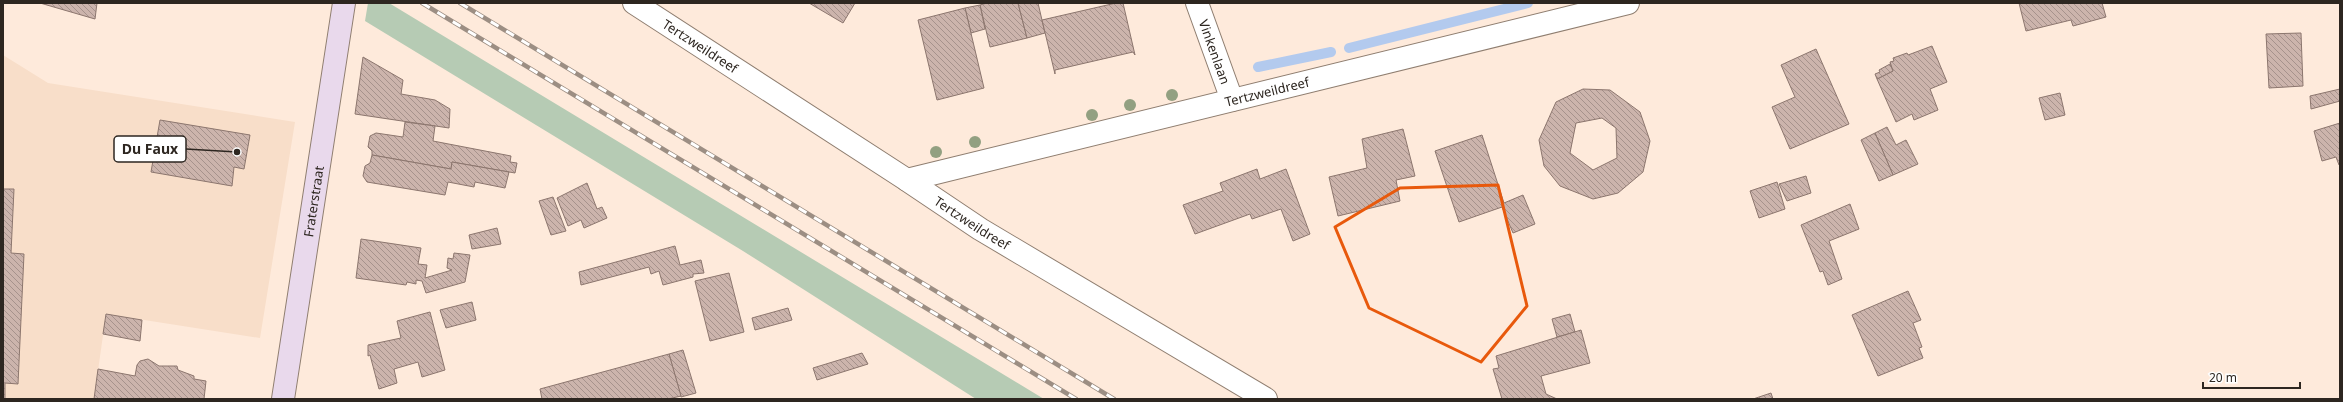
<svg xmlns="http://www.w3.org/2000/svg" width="2343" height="402" font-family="'Noto Sans',sans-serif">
	<defs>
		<pattern id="building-back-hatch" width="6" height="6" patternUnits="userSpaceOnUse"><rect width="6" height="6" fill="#ccb4ac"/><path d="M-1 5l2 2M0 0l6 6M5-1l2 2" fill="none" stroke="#a6928c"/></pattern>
	</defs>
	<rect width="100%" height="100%" fill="#feeadb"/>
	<path fill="#f8dec9" d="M 3,55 L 48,83 L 295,122 L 260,338 L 106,314 L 94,399 L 3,399 Z"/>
	<path fill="#b6cbb4" d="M 368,3 L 389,3 L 1044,399 L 976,399 L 743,251 L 365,21 Z"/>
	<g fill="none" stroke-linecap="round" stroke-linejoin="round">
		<g stroke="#b3caee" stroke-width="10">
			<path d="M 1349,48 L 1528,3"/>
			<path d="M 1258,67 L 1331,52"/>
		</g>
	</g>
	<g fill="url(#building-back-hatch)" stroke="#8c766e" fill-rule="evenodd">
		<path d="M 40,3 L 97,3 L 95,19 Z"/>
		<path d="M 809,3 L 855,3 L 843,23 Z"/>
		<path d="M 987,3 L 1018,3 L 1027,38 L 990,47 L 980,5 Z"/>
		<path d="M 1018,3 L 1038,3 L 1045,33 L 1027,38 Z"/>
		<path d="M 1116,3 L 1123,3 L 1135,55 L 1133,52 L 1055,70 L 1055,74 L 1042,20 Z"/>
		<path d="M 2019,3 L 2102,3 L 2106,17 L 2073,26 L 2071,20 L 2026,31 Z"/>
		<path d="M 980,5 L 985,29 L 971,33 L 965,8 Z"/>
		<path d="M 965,8 L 984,88 L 937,100 L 918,20 Z"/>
		<path d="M 2301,33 L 2303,86 L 2269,88 L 2266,34 Z"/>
		<path d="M 1932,46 L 1947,82 L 1930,89 L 1938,110 L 1914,120 L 1912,114 L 1896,122 L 1877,79 L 1893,71 L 1890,62 L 1894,61 L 1893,58 L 1907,53 L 1908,55 Z"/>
		<path d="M 1816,49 L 1849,124 L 1790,149 L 1772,107 L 1795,97 L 1781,65 Z"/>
		<path d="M 363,57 L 403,80 L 401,94 L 435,100 L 450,109 L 449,128 L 355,114 Z"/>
		<path d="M 1890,64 L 1893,71 L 1877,79 L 1875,74 L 1880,72 L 1879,70 Z"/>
		<path d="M 1583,89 L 1610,90 L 1640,112 L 1650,141 L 1643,172 L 1618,193 L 1593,199 L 1560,186 L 1544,166 L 1539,140 L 1556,102 ZM 1602,118 L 1616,128 L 1617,158 L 1593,170 L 1570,153 L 1576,123 Z"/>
		<path d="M 2340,89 L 2340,101 L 2311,109 L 2310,96 Z"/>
		<path d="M 2060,93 L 2065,115 L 2045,120 L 2039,98 Z"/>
		<path d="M 160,120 L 250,135 L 244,169 L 234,167 L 232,186 L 151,172 Z"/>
		<path d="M 405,122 L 435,126 L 433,141 L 511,156 L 510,162 L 517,163 L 515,173 L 452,162 L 451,169 L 372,155 L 372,151 L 368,147 L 370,136 L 376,133 L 403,137 Z"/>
		<path d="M 2340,123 L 2340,165 L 2339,165 L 2336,157 L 2322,161 L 2314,131 Z"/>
		<path d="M 1887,127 L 1896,145 L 1906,140 L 1918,164 L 1893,175 L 1875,133 Z"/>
		<path d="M 1403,129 L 1415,176 L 1396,180 L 1400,201 L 1338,216 L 1329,177 L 1367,168 L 1362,139 Z"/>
		<path d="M 1875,133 L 1893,175 L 1879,181 L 1861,140 Z"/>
		<path d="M 1482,135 L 1504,203 L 1523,195 L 1535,224 L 1513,233 L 1502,207 L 1459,222 L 1435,151 Z"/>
		<path d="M 372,155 L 451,169 L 452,162 L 509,172 L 505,188 L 475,182 L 474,187 L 448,182 L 445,195 L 367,182 L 363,176 L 365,166 L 370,163 Z"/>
		<path d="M 1257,169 L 1260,179 L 1286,169 L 1310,234 L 1293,241 L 1281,209 L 1252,219 L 1250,214 L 1195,234 L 1183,205 L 1223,191 L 1220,183 Z"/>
		<path d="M 1806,176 L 1811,193 L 1787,201 L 1779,184 Z"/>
		<path d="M 1777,182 L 1785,209 L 1759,218 L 1750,191 Z"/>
		<path d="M 587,183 L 597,209 L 602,207 L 607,218 L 584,228 L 581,220 L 568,226 L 557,198 Z"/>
		<path d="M 3,189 L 14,189 L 11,253 L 24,254 L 18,384 L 5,383 L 5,399 L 3,399 Z"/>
		<path d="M 553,197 L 566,231 L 551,235 L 539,201 Z"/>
		<path d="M 1850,204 L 1859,229 L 1829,241 L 1842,279 L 1828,285 L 1823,271 L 1820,272 L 1801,225 Z"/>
		<path d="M 497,228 L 501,244 L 472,249 L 469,235 Z"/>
		<path d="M 361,239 L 421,248 L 418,264 L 427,265 L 425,278 L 452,270 L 447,268 L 448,258 L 453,259 L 454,253 L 470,255 L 465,282 L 426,293 L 422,281 L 416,280 L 416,284 L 407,282 L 406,285 L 356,278 Z"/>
		<path d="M 675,246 L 680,265 L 701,260 L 704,273 L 693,274 L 693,277 L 663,285 L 659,271 L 651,274 L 649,267 L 581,285 L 579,272 Z"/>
		<path d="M 729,273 L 744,332 L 710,341 L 695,281 Z"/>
		<path d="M 1908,291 L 1921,320 L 1913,323 L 1922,347 L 1919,348 L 1923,358 L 1878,376 L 1852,315 Z"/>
		<path d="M 472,302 L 476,320 L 446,328 L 440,310 Z"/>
		<path d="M 788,308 L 792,320 L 755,330 L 752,318 Z"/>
		<path d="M 430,312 L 445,370 L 422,377 L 418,362 L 394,369 L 397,383 L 379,389 L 370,355 L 368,356 L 368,345 L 401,338 L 397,321 Z"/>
		<path d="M 106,314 L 142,320 L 140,341 L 103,334 Z"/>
		<path d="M 1570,314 L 1575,332 L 1557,337 L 1552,319 Z"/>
		<path d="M 1581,330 L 1590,363 L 1541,376 L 1546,394 L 1557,399 L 1502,399 L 1493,369 L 1499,368 L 1496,356 Z"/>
		<path d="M 683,350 L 696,393 L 681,397 L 669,354 Z"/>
		<path d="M 862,353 L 868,364 L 817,380 L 813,368 Z"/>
		<path d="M 669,354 L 681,396 L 668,399 L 542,399 L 540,389 Z"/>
		<path d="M 148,359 L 159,366 L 177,366 L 178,370 L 194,376 L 194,379 L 206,381 L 204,399 L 94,399 L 98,369 L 135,376 L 137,365 L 140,361 Z"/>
		<path d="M 1771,393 L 1773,399 L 1753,399 Z"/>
	</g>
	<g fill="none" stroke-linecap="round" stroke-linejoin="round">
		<g stroke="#8f7e70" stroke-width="24">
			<g id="street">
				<path id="s1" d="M 634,3 L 907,180 L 1628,3"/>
				<path id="s2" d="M 1197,3 L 1232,100"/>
				<path id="s3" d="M 907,180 L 980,229 L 1266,399"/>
			</g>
		</g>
		<g stroke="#8f7e70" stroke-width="24">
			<g id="secondary">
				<path id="s4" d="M 283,399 L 344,3"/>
			</g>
		</g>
		<use href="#street" stroke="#fff" stroke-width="22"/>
		<use href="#secondary" stroke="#e9d9ec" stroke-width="22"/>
		<g stroke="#9c8e83" stroke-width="4.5">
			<g id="rail">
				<path d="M 422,3 L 1076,399"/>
				<path d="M 460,3 L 1114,399"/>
			</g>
		</g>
		<use href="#rail" stroke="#fff" stroke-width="3" stroke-dasharray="9" stroke-linecap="butt"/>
	</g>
	<g fill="#92a081">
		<circle cx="1172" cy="95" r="6"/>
		<circle cx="1130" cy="105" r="6"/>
		<circle cx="1092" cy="115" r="6"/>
		<circle cx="975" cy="142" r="6"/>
		<circle cx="936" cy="152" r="6"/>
	</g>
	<path fill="none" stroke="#e8590c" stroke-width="3" stroke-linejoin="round" d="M 1498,185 L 1527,306 L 1481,362 L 1369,308 L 1335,227 L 1400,188 Z"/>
	<g text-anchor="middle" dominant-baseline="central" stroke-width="4" stroke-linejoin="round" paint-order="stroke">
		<g font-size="13" fill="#2d2620" stroke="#fff">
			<text stroke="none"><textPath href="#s1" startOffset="79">Tertzweildreef</textPath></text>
			<text stroke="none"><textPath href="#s2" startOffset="52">Vinkenlaan</textPath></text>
			<text stroke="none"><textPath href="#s1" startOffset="696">Tertzweildreef</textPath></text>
			<text stroke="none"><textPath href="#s4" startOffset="200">Fraterstraat</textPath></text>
			<text stroke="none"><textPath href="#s3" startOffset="78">Tertzweildreef</textPath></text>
		</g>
	</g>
	<path fill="none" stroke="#2d2620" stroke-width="1.5" d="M237 152L186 149"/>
	<circle fill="#2d2620" stroke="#fff" stroke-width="1.5" cx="237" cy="152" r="4"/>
	<rect fill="#fff" stroke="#2d2620" stroke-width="1.5" x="114" y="136" width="72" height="26" rx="4"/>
	<g font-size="14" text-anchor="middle" font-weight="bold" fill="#2d2620">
		<text x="150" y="154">Du Faux</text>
	</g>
	<rect width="2343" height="402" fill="none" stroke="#2d2620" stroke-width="8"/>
	<path d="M2203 382v6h97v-6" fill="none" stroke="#2d2620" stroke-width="2"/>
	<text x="2209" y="382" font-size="12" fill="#2d2620" stroke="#ffffff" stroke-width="3" paint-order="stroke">20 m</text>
</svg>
